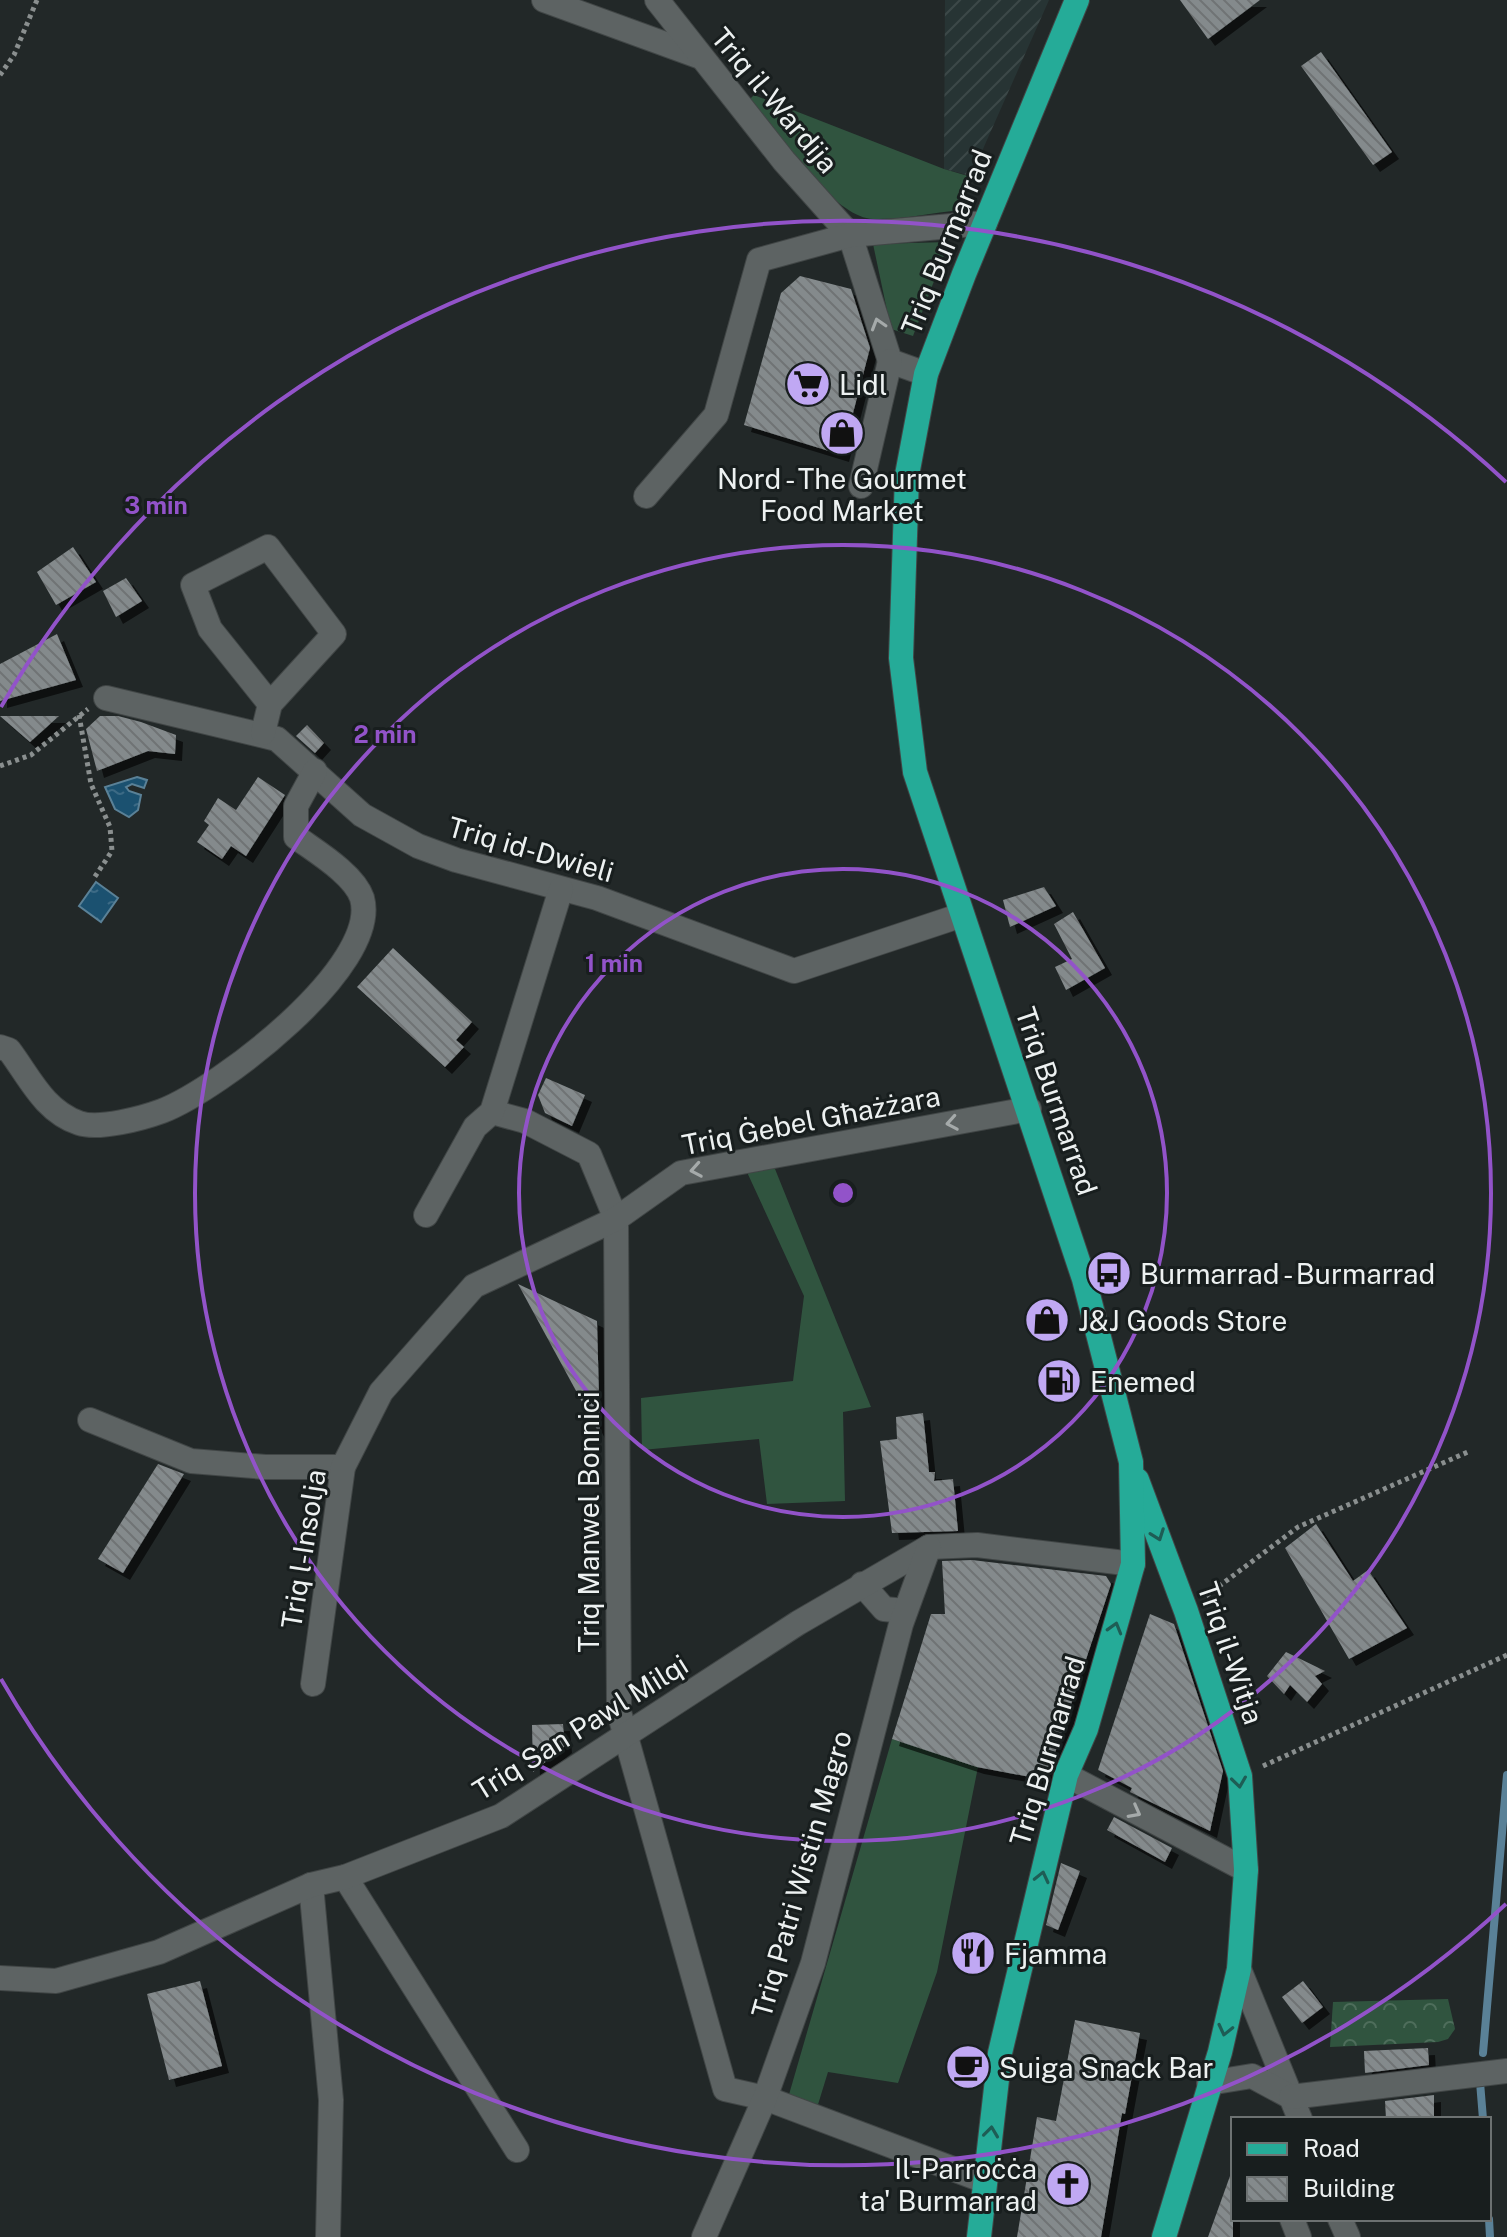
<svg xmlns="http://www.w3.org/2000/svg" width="1507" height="2237" font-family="'Public Sans',sans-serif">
	<defs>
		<pattern id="industrial-furrows" width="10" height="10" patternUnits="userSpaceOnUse" patternTransform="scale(2)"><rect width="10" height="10" fill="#273434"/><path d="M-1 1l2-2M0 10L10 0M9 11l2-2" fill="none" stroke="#3c4848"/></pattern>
		<pattern id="park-crowns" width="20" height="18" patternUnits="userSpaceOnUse" patternTransform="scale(2)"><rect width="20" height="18" fill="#30543f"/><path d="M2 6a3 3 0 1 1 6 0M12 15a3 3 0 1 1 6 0" fill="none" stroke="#4e6d5b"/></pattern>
		<pattern id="water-ripples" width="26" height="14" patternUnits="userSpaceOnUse" patternTransform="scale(2)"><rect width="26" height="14" fill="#1b5170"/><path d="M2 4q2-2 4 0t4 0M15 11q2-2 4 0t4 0" fill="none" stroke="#3c6a85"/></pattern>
		<pattern id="building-back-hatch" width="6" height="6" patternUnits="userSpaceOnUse" patternTransform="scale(2)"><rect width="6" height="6" fill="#848a8c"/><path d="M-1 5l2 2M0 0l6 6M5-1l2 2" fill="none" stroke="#6f7374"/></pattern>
		<filter id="shadow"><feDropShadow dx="7" dy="7" stdDeviation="0" flood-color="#0009"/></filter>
	</defs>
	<rect width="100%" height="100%" fill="#222828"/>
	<path fill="url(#industrial-furrows)" d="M 945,0 L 1049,0 L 971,176 L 944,169 Z"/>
	<g fill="#30543f">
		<path d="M 754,95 L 944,169 L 968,176 L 960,210 C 932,213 901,220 873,219 C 834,218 772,130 750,99 Z"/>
		<path d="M 949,242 L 913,336 L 891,329 L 873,244 Z"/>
		<path d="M 773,1164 L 871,1407 L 843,1412 L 845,1501 L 767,1504 L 759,1439 L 642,1450 L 641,1398 L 793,1381 L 804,1296 L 746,1170 Z"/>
		<path d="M 892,1739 L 978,1767 L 937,1972 L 898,2083 L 828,2072 L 816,2111 L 788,2098 Z"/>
	</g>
	<path fill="url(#park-crowns)" d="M 1448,1999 L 1455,2029 L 1448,2039 L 1438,2042 L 1330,2047 L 1333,2002 Z"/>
	<g fill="url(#water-ripples)" stroke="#5a8197" stroke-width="2">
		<path d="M 137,777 L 147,780 L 144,788 L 132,784 L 126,787 L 129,791 L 141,795 L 138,810 L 129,817 L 115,809 L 105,787 Z"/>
		<path d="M 96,882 L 118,898 L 101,922 L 79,906 Z"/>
	</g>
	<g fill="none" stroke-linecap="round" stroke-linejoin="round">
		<g stroke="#5a8197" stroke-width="8">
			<path d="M 1483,2053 L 1507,1775"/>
			<path d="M 1480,2082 L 1483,2119"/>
			<path d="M 1489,2219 L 1490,2237"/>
		</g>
	</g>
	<g fill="url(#building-back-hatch)" filter="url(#shadow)">
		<path d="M 1180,0 L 1260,0 L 1208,39 Z"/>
		<path d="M 1321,52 L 1392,152 L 1373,165 L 1301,66 Z"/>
		<path d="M 800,276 L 851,289 L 870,348 L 842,455 L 744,425 L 781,293 Z"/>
		<path d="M 73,547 L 96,582 L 56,605 L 37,572 Z"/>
		<path d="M 126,578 L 142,601 L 116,617 L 103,591 Z"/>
		<path d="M 57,634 L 76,680 L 0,701 L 0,664 Z"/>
		<path d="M 0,716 L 59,716 L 30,742 Z"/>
		<path d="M 100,716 L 118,716 L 141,722 L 176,735 L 175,754 L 148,751 L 97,771 L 86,729 Z"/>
		<path d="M 307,725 L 324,743 L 315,753 L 296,736 Z"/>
		<path d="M 258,777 L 285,795 L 246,856 L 231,846 L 222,859 L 197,842 L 209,825 L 204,821 L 218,798 L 236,810 Z"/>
		<path d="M 1044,887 L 1056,906 L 1010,927 L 1003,900 Z"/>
		<path d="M 1073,912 L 1105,968 L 1066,990 L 1055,967 L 1072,959 L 1054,924 Z"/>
		<path d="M 393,948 L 472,1022 L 456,1040 L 464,1047 L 445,1067 L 357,987 Z"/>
		<path d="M 546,1078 L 585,1095 L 572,1126 L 545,1113 L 538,1095 Z"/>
		<path d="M 518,1284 L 597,1321 L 600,1435 Z"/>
		<path d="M 923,1413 L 929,1472 L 935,1472 L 934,1481 L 953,1479 L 958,1531 L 892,1533 L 880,1441 L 897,1439 L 896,1417 Z"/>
		<path d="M 158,1464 L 184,1474 L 123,1573 L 98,1559 Z"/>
		<path d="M 1316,1524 L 1353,1581 L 1368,1570 L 1407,1628 L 1349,1659 L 1285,1548 Z"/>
		<path d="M 972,1560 L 1106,1576 L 1111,1584 L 1046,1780 L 977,1767 L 892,1739 L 931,1614 L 945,1614 L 942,1561 Z"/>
		<path d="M 1150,1614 L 1174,1624 L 1223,1771 L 1210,1831 L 1130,1792 L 1132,1788 L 1098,1770 Z"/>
		<path d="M 1286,1652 L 1325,1671 L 1315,1676 L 1322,1684 L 1307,1702 L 1290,1685 L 1284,1694 L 1267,1676 Z"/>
		<path d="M 563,1724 L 565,1746 L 533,1772 L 532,1725 Z"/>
		<path d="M 1114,1817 L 1172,1848 L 1165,1862 L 1107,1830 Z"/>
		<path d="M 1061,1863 L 1080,1871 L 1058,1930 L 1046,1925 Z"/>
		<path d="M 200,1981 L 222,2066 L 169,2080 L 147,1994 Z"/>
		<path d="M 1303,1981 L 1323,2007 L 1302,2023 L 1282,1997 Z"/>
		<path d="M 1075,2020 L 1140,2033 L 1125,2114 L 1122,2113 L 1101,2237 L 1017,2237 L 1037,2117 L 1056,2121 Z"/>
		<path d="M 1428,2048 L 1429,2065 L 1365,2073 L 1364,2051 Z"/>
		<path d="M 1434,2095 L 1434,2119 L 1386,2119 L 1385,2101 Z"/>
		<path d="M 1230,2176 L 1233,2176 L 1233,2237 L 1208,2237 Z"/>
	</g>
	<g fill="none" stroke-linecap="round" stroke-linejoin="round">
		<g stroke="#414646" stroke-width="26">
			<g id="minor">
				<path d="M 544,0 L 698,56"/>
				<path d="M 657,0 L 784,161 L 850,235 L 890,361 L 926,374"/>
				<path d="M 861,486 L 890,361"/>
				<path d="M 646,496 L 716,415 L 759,260 L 850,235 L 985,223"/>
				<path d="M 106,698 L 277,739 L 362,815 L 418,846 L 456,860 L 597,898 L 794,971 L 962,915"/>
				<path d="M 263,733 L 270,704 L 334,634 L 268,547 L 193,585 L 210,629 L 270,704"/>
				<path d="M 0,1047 L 9,1050 C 30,1078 44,1111 79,1123 C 99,1130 143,1118 162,1111 C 219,1089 381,966 362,898 C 354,874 315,851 296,837 L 296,806 L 315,771"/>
				<path d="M 492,1112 L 525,1121 L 589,1154 L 616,1219 L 619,1712 L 725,2089 L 765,2098 L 985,2181"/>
				<path d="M 426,1215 L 475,1127 L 492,1112 L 561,889"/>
				<path d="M 90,1420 L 191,1461 L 265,1467 L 343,1467"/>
				<path d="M 862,1584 L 884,1609 L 905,1611"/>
				<path d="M 313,1684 L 343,1467 L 381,1392 L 474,1286 L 616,1219 L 681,1173 L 1029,1109"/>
				<path d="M 1066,1775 L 1246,1870"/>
				<path d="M 345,1877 L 517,2150"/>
				<path d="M 311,1885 L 331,2100 L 328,2237"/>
				<path d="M 1239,1969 L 1300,2119"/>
				<path d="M 0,1978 L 56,1981 L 159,1952 L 311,1885 L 345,1877 L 501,1816 L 798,1623 L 929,1547 L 977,1545 L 1133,1564"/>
				<path d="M 1209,2083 L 1252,2076 L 1291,2097"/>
				<path d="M 1291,2097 L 1507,2071"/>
				<path d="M 1292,2219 L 1299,2237"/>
				<path d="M 1340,2219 L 1348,2237"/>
				<path d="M 704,2237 L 765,2098 L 813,1963 L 901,1624 L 929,1547"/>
			</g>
		</g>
		<g stroke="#414646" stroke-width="26">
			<g id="major">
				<path d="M 1137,1480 L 1186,1611 L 1240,1776 L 1246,1870 L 1239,1969 L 1220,2052 L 1164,2237"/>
				<path d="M 979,2237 L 1000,2053 L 1066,1775 L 1086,1729 L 1133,1564 L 1131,1462 L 1084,1279 L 915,772 L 901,658 L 907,475 L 926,374 L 964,274 L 1077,0"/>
			</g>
		</g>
		<g stroke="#8a8f8f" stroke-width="5" stroke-dasharray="4 4" stroke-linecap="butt">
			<path d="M 0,75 L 14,55 L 37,0"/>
			<path d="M 79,715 L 91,784 L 110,827 L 112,851 L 94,878"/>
			<path d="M 0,766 L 31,755 L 88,709"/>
			<path d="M 1206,1596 L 1298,1527 L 1470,1451"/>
			<path d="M 1263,1766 L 1507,1655"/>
		</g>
		<use href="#minor" stroke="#5d6363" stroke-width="24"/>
		<use href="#major" stroke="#25ab98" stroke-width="24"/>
	</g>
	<defs><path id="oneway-chevron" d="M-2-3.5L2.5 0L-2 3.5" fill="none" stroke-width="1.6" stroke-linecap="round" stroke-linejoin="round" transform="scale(2)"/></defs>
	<g stroke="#a5aaaa">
		<use href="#oneway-chevron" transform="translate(878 324) rotate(-107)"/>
		<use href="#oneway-chevron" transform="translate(952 1123) rotate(170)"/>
		<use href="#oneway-chevron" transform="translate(696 1170) rotate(170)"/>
		<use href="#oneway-chevron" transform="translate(1135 1812) rotate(28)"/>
	</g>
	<g stroke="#1e5d55">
		<use href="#oneway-chevron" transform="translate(1158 1535) rotate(70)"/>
		<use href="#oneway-chevron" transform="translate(1115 1628) rotate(-74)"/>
		<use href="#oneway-chevron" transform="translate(1239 1782) rotate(82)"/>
		<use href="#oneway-chevron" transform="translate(1042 1877) rotate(-77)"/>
		<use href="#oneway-chevron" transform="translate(1225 2030) rotate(103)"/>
		<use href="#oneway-chevron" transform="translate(991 2132) rotate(-83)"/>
	</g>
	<g fill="none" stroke="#9253c9" stroke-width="4">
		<circle cx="843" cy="1193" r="324"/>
		<circle cx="843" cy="1193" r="648"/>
		<path d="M1506 1904A972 972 0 0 1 1 1679M1 707A972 972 0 0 1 1506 482"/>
	</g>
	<defs>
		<g id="supermarket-disc" transform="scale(2.3)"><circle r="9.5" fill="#c0a8f3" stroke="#181e1e"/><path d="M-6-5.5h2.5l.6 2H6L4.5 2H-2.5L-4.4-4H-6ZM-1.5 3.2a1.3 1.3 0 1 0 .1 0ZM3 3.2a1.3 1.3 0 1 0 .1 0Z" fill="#111"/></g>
		<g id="shop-disc" transform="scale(2.3)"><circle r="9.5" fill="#c0a8f3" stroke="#181e1e"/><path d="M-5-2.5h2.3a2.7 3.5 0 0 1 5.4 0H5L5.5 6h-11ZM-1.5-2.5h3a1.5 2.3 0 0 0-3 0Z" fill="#111"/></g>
		<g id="bus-disc" transform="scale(2.3)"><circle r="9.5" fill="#c0a8f3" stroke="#181e1e"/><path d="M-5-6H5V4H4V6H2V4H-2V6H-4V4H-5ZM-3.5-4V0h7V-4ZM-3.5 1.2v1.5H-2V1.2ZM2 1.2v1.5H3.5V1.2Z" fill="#111"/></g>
		<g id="fuel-disc" transform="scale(2.3)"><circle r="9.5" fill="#c0a8f3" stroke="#181e1e"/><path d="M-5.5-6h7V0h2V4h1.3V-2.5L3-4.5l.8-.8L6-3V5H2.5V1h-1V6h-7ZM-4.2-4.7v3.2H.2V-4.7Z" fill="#111"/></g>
		<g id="restaurant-disc" transform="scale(2.3)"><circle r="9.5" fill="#c0a8f3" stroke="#181e1e"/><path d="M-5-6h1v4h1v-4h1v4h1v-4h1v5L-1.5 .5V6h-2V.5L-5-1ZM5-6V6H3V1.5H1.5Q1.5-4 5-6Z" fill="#111"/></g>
		<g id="cafe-disc" transform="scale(2.3)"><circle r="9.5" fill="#c0a8f3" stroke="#181e1e"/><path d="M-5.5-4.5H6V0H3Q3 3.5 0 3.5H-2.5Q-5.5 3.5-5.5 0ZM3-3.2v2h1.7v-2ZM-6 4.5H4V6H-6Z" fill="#111"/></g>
		<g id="church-disc" transform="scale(2.3)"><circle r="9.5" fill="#c0a8f3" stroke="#181e1e"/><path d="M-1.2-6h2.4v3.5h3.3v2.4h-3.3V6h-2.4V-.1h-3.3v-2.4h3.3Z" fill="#111"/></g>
	</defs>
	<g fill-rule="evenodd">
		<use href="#supermarket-disc" x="808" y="384"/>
		<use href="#shop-disc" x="842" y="433"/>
		<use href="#bus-disc" x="1109" y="1273"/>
		<use href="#shop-disc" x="1047" y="1320"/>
		<use href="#fuel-disc" x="1059" y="1381"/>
		<use href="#restaurant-disc" x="973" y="1953"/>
		<use href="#cafe-disc" x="968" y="2067"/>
		<use href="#church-disc" x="1068" y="2184"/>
	</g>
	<g text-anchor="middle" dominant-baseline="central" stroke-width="6" stroke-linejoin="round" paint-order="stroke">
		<g font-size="28" fill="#edf1f1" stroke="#181e1e">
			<text transform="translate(775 100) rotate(50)">Triq il-Wardija</text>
			<text transform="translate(946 242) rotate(-68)">Triq Burmarrad</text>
			<text transform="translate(531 849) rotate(16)">Triq id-Dwieli</text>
			<text transform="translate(1057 1101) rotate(71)">Triq Burmarrad</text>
			<text transform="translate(811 1120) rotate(-11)">Triq Ġebel Għażżara</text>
			<text transform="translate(588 1522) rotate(-90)">Triq Manwel Bonnici</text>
			<text transform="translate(303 1549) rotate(-81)">Triq l-Insolja</text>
			<text transform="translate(1231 1653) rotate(71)">Triq il-Witja</text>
			<text transform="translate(580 1727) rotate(-32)">Triq San Pawl Milqi</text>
			<text transform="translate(1047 1751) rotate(-73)">Triq Burmarrad</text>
			<text transform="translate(801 1874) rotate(-74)">Triq Patri Wistin Magro</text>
		</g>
		<g font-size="28" fill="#edf1f1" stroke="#181e1e" text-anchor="start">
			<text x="839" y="384">Lidl</text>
			<text x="842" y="478" text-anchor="middle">Nord - The Gourmet<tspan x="842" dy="32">Food Market</tspan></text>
			<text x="1140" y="1273">Burmarrad - Burmarrad</text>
			<text x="1078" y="1320">J&amp;J Goods Store</text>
			<text x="1090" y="1381">Enemed</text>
			<text x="1004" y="1953">Fjamma</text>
			<text x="999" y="2067">Suiga Snack Bar</text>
			<text x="1037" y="2168" text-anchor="end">Il-Parroċċa<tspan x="1037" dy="32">ta' Burmarrad</tspan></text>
		</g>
	</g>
	<circle cx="843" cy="1193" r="12" fill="#9253c9" stroke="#181e1e" stroke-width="4"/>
	<g font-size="24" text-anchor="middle" font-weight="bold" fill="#9253c9" stroke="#181e1e" stroke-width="6" stroke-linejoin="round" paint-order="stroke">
		<text x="156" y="514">3 min</text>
		<text x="385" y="743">2 min</text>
		<text x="614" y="972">1 min</text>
	</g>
	<rect x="1231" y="2117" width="260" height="104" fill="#181e1e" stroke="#6d7272" stroke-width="2"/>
	<rect x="1247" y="2143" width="40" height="12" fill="#25ab98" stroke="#6d7272" stroke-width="2"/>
	<text x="1303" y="2157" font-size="24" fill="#edf1f1">Road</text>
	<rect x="1247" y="2177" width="40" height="24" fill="url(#building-back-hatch)" stroke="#6d7272" stroke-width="2"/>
	<text x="1303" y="2197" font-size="24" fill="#edf1f1">Building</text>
</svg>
